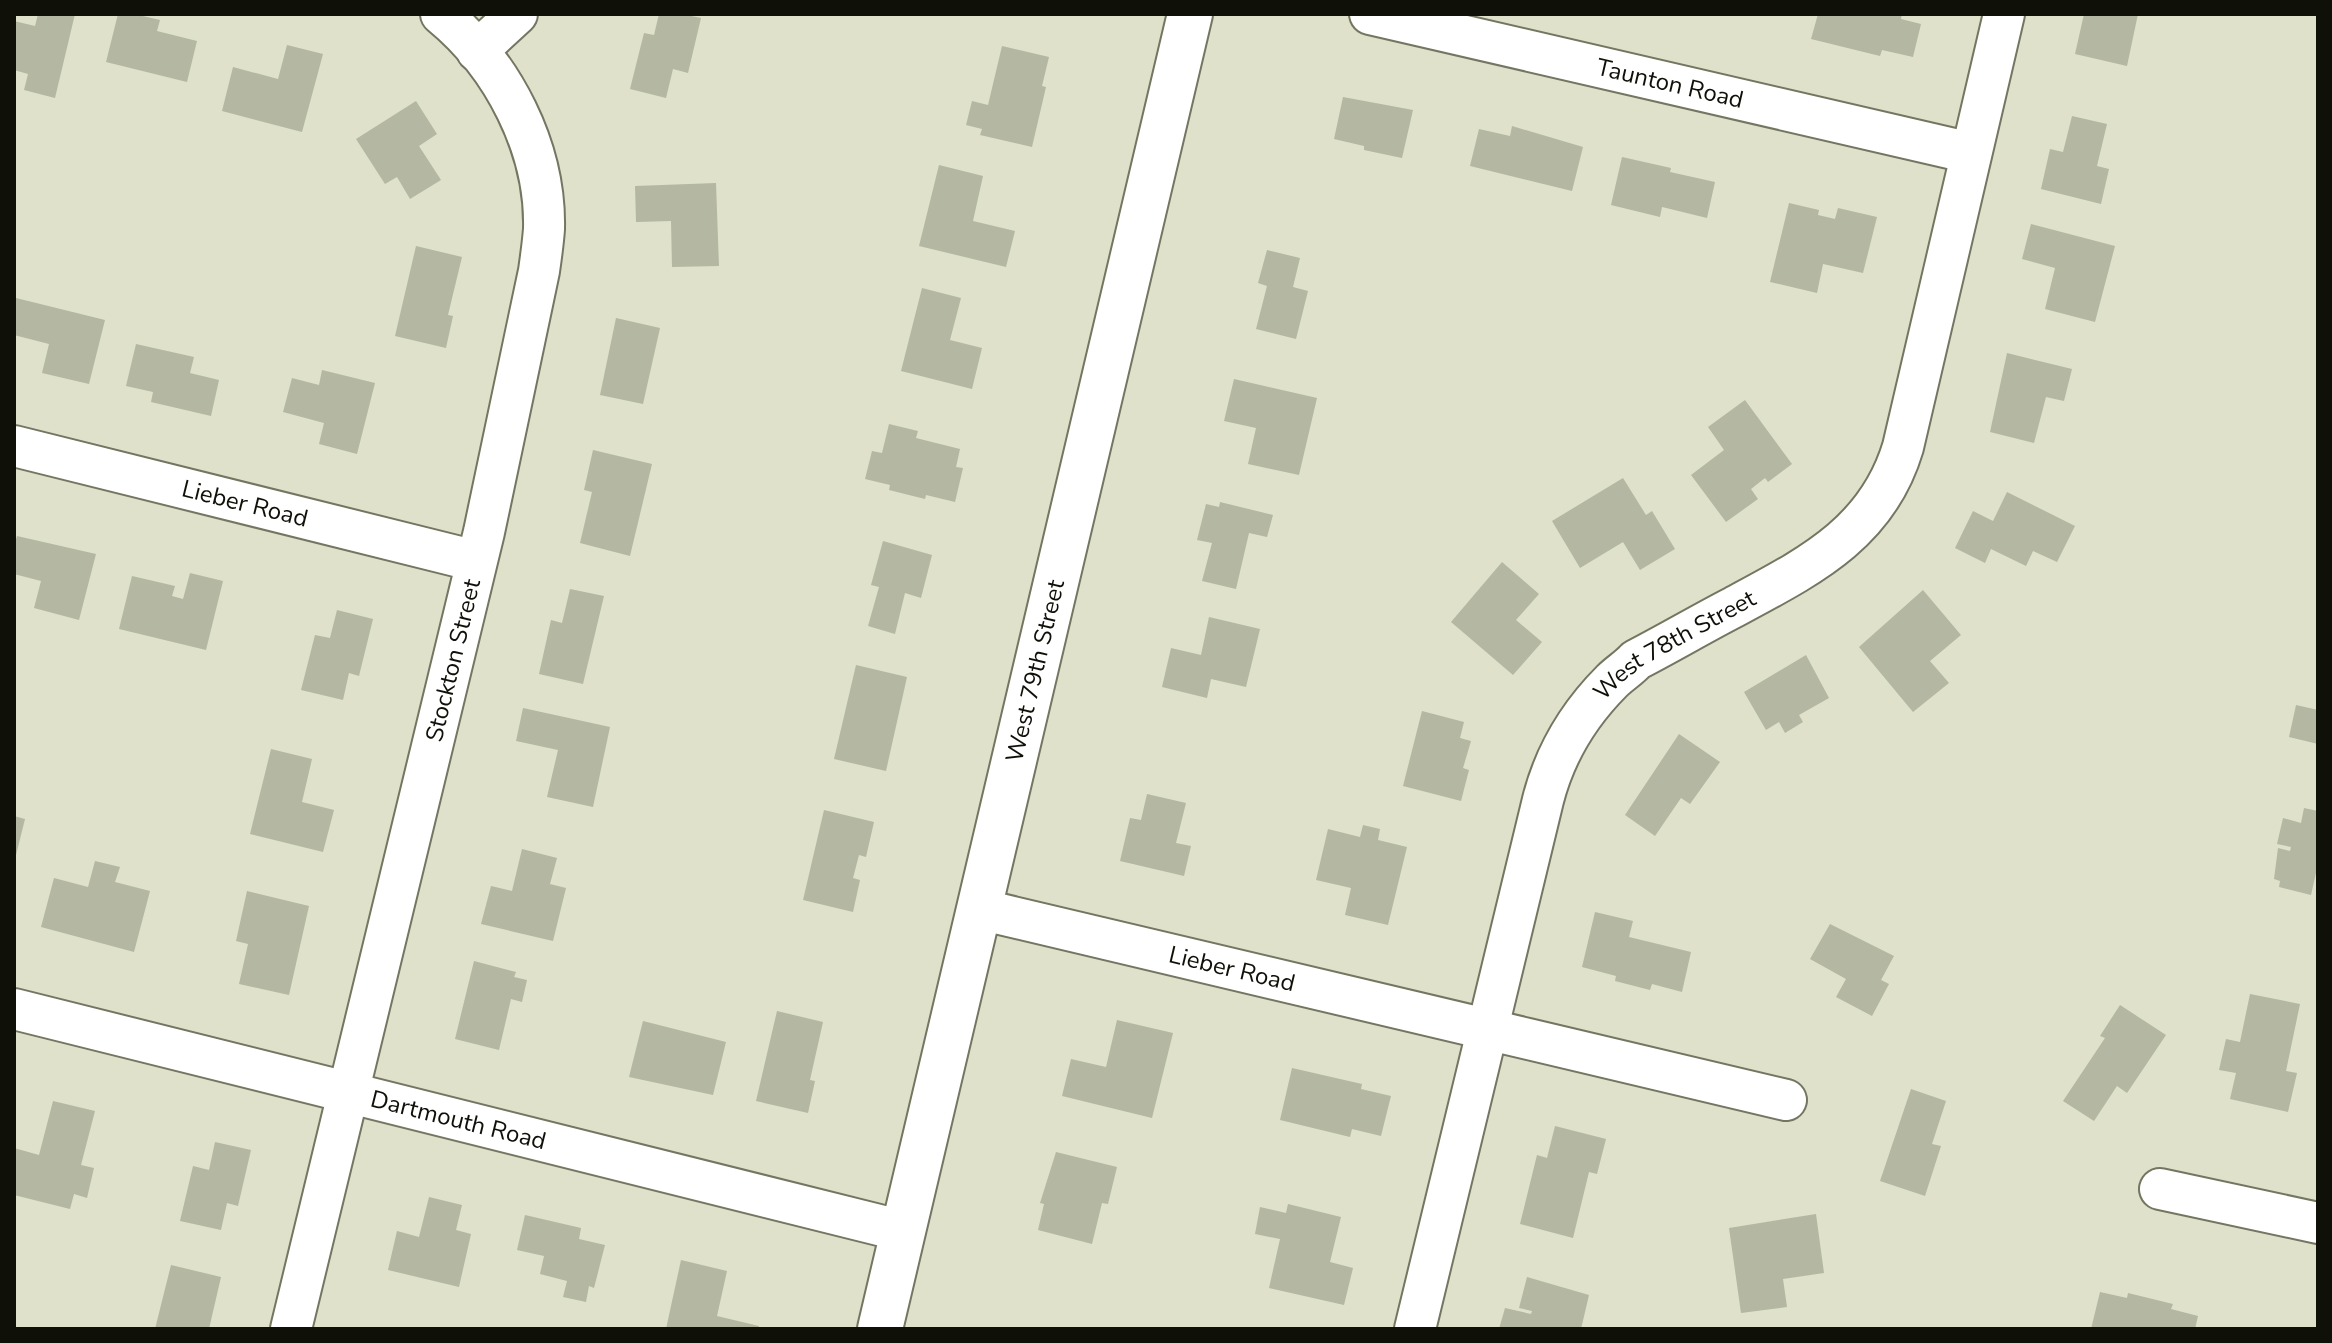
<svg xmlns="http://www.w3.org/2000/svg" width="2332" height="1343" font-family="'Nunito Sans',sans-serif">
	<rect width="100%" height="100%" fill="#dfe1ca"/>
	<g fill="#b4b7a1">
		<path d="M 38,14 L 75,14 L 55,98 L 24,90 L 28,74 L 14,70 L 14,21 L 35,26 Z"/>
		<path d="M 118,14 L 134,14 L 160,20 L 157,31 L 197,41 L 187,82 L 106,62 Z"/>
		<path d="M 659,14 L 682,14 L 701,18 L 688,73 L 673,69 L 666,98 L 630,89 L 644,33 L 654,35 Z"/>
		<path d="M 1818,14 L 1902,14 L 1901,19 L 1921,24 L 1913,57 L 1882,50 L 1880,56 L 1811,39 Z"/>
		<path d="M 2084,14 L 2138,14 L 2127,66 L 2075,54 Z"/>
		<path d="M 287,45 L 323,54 L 302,132 L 222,111 L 233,67 L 278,79 Z"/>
		<path d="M 1002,46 L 1049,57 L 1042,86 L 1046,87 L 1032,147 L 980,135 L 982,129 L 966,125 L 972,101 L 988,105 Z"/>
		<path d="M 1343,97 L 1413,110 L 1402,158 L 1364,150 L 1364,146 L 1334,139 Z"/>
		<path d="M 416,101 L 437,134 L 419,146 L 441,180 L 410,199 L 397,177 L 385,184 L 356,139 Z"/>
		<path d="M 2072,116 L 2107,124 L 2097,166 L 2109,169 L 2101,204 L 2041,189 L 2050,149 L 2063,152 Z"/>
		<path d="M 1512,126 L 1583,147 L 1572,191 L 1470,166 L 1479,129 L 1510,136 Z"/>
		<path d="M 1622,157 L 1671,168 L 1670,172 L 1715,182 L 1707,218 L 1662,207 L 1660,217 L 1611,205 Z"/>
		<path d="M 939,165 L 983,176 L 973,221 L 1015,231 L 1006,267 L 919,246 Z"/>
		<path d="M 716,183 L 719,266 L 672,267 L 671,221 L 636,222 L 635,186 Z"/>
		<path d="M 1789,203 L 1819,210 L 1818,215 L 1835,219 L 1838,208 L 1877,217 L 1863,273 L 1823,264 L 1817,293 L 1770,282 Z"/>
		<path d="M 2031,224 L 2115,246 L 2095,322 L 2045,309 L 2055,268 L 2022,259 Z"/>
		<path d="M 416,246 L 462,257 L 448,315 L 453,316 L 446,348 L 395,336 Z"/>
		<path d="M 1267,250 L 1300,258 L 1293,287 L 1308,291 L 1296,339 L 1256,329 L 1267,286 L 1258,283 Z"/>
		<path d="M 922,288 L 961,298 L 950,340 L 982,348 L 972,389 L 901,371 Z"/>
		<path d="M 16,298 L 105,320 L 89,384 L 42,373 L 49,344 L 14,335 Z"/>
		<path d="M 616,318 L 660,328 L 643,404 L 600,395 Z"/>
		<path d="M 136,344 L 194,357 L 190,373 L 219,380 L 211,416 L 151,402 L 153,392 L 126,386 Z"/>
		<path d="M 2007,353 L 2072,369 L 2064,401 L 2046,397 L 2034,443 L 1990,432 Z"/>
		<path d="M 322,370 L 375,383 L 357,454 L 319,444 L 324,423 L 283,412 L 292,378 L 319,385 Z"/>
		<path d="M 1234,379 L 1317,398 L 1299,475 L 1248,464 L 1256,428 L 1224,421 Z"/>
		<path d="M 1745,400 L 1792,464 L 1768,482 L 1765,478 L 1751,489 L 1758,499 L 1726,522 L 1691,475 L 1724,450 L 1708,427 Z"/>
		<path d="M 889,424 L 918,431 L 916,438 L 960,449 L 956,467 L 963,468 L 955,502 L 926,495 L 925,499 L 889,490 L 890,485 L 865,479 L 872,451 L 882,453 Z"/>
		<path d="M 593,450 L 652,464 L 630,556 L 580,543 L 592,492 L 584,490 Z"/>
		<path d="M 1623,478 L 1646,515 L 1652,511 L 1675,549 L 1640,570 L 1623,542 L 1580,568 L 1552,521 Z"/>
		<path d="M 2007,492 L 2075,526 L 2057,562 L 2033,551 L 2026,566 L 1991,549 L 1985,563 L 1955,548 L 1973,511 L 1993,521 Z"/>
		<path d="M 1220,502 L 1273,515 L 1267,537 L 1249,533 L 1236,589 L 1202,581 L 1212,543 L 1197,540 L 1206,504 L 1219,507 Z"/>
		<path d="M 17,536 L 96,554 L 79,620 L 34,608 L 41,581 L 14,574 L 14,546 Z"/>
		<path d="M 883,541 L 932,555 L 921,598 L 905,593 L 895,634 L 868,626 L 879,587 L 871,585 Z"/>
		<path d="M 1502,562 L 1539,594 L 1516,620 L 1542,642 L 1513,675 L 1451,622 Z"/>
		<path d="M 190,573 L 223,581 L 206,650 L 119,629 L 132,576 L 175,586 L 172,596 L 183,599 Z"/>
		<path d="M 570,589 L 604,596 L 583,684 L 539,674 L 551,620 L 562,623 Z"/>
		<path d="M 1923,590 L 1961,635 L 1930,661 L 1949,683 L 1913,712 L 1859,647 Z"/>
		<path d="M 337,610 L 373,619 L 359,676 L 349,673 L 343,700 L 301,690 L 315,635 L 330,638 Z"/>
		<path d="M 1209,617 L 1260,629 L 1246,687 L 1211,679 L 1207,698 L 1162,687 L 1171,648 L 1201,655 Z"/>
		<path d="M 1806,655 L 1829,698 L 1799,715 L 1803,722 L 1785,733 L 1779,722 L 1766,730 L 1744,692 Z"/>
		<path d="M 856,665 L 907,677 L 886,771 L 834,759 Z"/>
		<path d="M 2296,705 L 2318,710 L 2318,744 L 2289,737 Z"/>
		<path d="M 523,708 L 610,727 L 593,807 L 547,797 L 558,750 L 516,741 Z"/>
		<path d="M 1422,711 L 1464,722 L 1460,738 L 1471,741 L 1463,768 L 1469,770 L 1461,801 L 1403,786 Z"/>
		<path d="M 1679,734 L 1720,762 L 1690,804 L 1681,798 L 1655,836 L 1625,815 Z"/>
		<path d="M 271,749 L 312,759 L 302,802 L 334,810 L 323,852 L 250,834 Z"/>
		<path d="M 1147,794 L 1186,803 L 1176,843 L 1191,846 L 1184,876 L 1120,861 L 1130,818 L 1141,820 Z"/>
		<path d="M 2304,808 L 2318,811 L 2318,864 L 2311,895 L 2279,887 L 2280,881 L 2274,879 L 2278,848 L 2290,851 L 2291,847 L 2277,844 L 2283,818 L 2301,823 Z"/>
		<path d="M 824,810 L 874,822 L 866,857 L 859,855 L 853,878 L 860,880 L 853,912 L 803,900 Z"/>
		<path d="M 14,816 L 25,819 L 15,859 L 14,859 Z"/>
		<path d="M 1363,825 L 1380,829 L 1378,840 L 1407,847 L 1388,925 L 1345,915 L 1351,888 L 1316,880 L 1328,829 L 1360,837 Z"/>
		<path d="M 522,849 L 557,858 L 550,884 L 566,888 L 553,941 L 481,924 L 491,886 L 512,891 Z"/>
		<path d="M 95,861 L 120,867 L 115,882 L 150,891 L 134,952 L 41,927 L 54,878 L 88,887 Z"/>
		<path d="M 247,891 L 309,906 L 289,995 L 239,984 L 248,944 L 236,941 Z"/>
		<path d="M 1595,912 L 1633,921 L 1629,937 L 1691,952 L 1682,992 L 1652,984 L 1650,990 L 1615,981 L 1616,976 L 1582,967 Z"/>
		<path d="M 1830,924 L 1894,956 L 1881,980 L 1889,984 L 1872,1016 L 1836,997 L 1846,979 L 1810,959 Z"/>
		<path d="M 474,961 L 516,972 L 514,977 L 527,980 L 522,1002 L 511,999 L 499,1050 L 455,1039 Z"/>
		<path d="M 2250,994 L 2300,1004 L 2286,1071 L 2297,1073 L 2288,1112 L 2230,1099 L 2236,1073 L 2219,1070 L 2226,1039 L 2240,1042 Z"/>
		<path d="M 2120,1005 L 2166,1035 L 2127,1093 L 2117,1086 L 2094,1121 L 2063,1101 L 2105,1038 L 2100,1036 Z"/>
		<path d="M 777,1011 L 823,1022 L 810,1080 L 815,1081 L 808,1113 L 756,1101 Z"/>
		<path d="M 1117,1020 L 1173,1033 L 1152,1118 L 1062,1096 L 1071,1059 L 1106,1067 Z"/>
		<path d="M 643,1021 L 726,1042 L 713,1095 L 629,1077 Z"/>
		<path d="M 1292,1068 L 1362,1084 L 1361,1089 L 1391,1096 L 1381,1136 L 1352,1129 L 1350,1137 L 1280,1120 Z"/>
		<path d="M 1911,1089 L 1946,1101 L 1932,1144 L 1941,1146 L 1925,1196 L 1880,1181 Z"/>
		<path d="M 53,1101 L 95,1111 L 81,1165 L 94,1168 L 87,1198 L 74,1194 L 70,1209 L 14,1195 L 14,1148 L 39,1155 Z"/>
		<path d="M 1555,1126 L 1606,1139 L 1597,1174 L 1589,1172 L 1573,1238 L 1520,1224 L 1537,1155 L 1547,1158 Z"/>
		<path d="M 215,1142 L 251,1150 L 238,1206 L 227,1203 L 221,1230 L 180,1221 L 193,1166 L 209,1170 Z"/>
		<path d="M 1056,1152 L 1117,1167 L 1108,1204 L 1102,1203 L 1092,1244 L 1038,1230 L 1044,1204 L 1040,1203 Z"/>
		<path d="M 429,1197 L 462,1205 L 456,1230 L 471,1234 L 459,1287 L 388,1270 L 397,1231 L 419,1237 Z"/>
		<path d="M 1288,1204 L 1341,1217 L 1330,1262 L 1353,1268 L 1344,1305 L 1269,1288 L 1280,1239 L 1255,1234 L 1260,1207 L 1286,1213 Z"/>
		<path d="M 1816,1214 L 1824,1273 L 1783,1279 L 1787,1307 L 1741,1313 L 1729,1228 Z"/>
		<path d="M 525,1215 L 581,1228 L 579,1239 L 605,1245 L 594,1288 L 589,1286 L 586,1302 L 563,1297 L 567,1281 L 540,1274 L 544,1256 L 517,1250 Z"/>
		<path d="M 681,1260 L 727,1271 L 717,1316 L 759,1326 L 758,1329 L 666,1329 Z"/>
		<path d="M 171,1265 L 221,1277 L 209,1329 L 155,1329 Z"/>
		<path d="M 1527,1277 L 1589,1295 L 1581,1329 L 1499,1329 L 1505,1308 L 1531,1314 L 1532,1311 L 1519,1308 Z"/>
		<path d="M 2100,1292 L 2127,1298 L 2128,1293 L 2173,1304 L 2171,1309 L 2198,1316 L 2195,1329 L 2091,1329 Z"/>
	</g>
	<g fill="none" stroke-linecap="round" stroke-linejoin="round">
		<g stroke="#747662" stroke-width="44">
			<g id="minor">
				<path id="s1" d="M 1370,14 L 1971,153"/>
				<path d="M 477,51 L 517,14"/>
				<path id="s2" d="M 14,446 L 476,561"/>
				<path id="s3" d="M 979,909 L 1786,1100"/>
				<path id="s4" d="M 14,1009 L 903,1231"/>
				<path d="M 2160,1189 L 2318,1223"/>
				<path id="s5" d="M 291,1329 L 484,532 L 539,271 C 541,257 543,243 544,229 C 546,148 503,65 441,14"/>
				<path id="s6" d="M 1415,1329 L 1543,800 C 1555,753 1578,715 1612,681 C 1620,673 1629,668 1636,660 C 1669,643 1701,624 1734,607 C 1808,567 1877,534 1903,447 L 2004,14"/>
			</g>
		</g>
		<g stroke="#747662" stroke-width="48">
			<g id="major">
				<path id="s7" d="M 880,1329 L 1190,14"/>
			</g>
		</g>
		<use href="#minor" stroke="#fff" stroke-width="40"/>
		<use href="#major" stroke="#fff" stroke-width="44"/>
	</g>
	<g text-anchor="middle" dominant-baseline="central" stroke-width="7" stroke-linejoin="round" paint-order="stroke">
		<g font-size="24" fill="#0f1008" stroke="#eceed7">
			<text stroke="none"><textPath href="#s1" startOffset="308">Taunton Road</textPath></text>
			<text stroke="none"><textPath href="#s2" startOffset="238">Lieber Road</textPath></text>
			<text stroke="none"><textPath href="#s6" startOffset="756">West 78th Street</textPath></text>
			<text stroke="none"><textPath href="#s5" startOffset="688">Stockton Street</textPath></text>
			<text stroke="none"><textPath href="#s7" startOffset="676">West 79th Street</textPath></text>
			<text stroke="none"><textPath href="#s3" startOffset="260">Lieber Road</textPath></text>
			<text stroke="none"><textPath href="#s4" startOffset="458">Dartmouth Road</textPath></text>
		</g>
	</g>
	<rect width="2332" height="1343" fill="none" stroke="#0f1008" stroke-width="32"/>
</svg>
